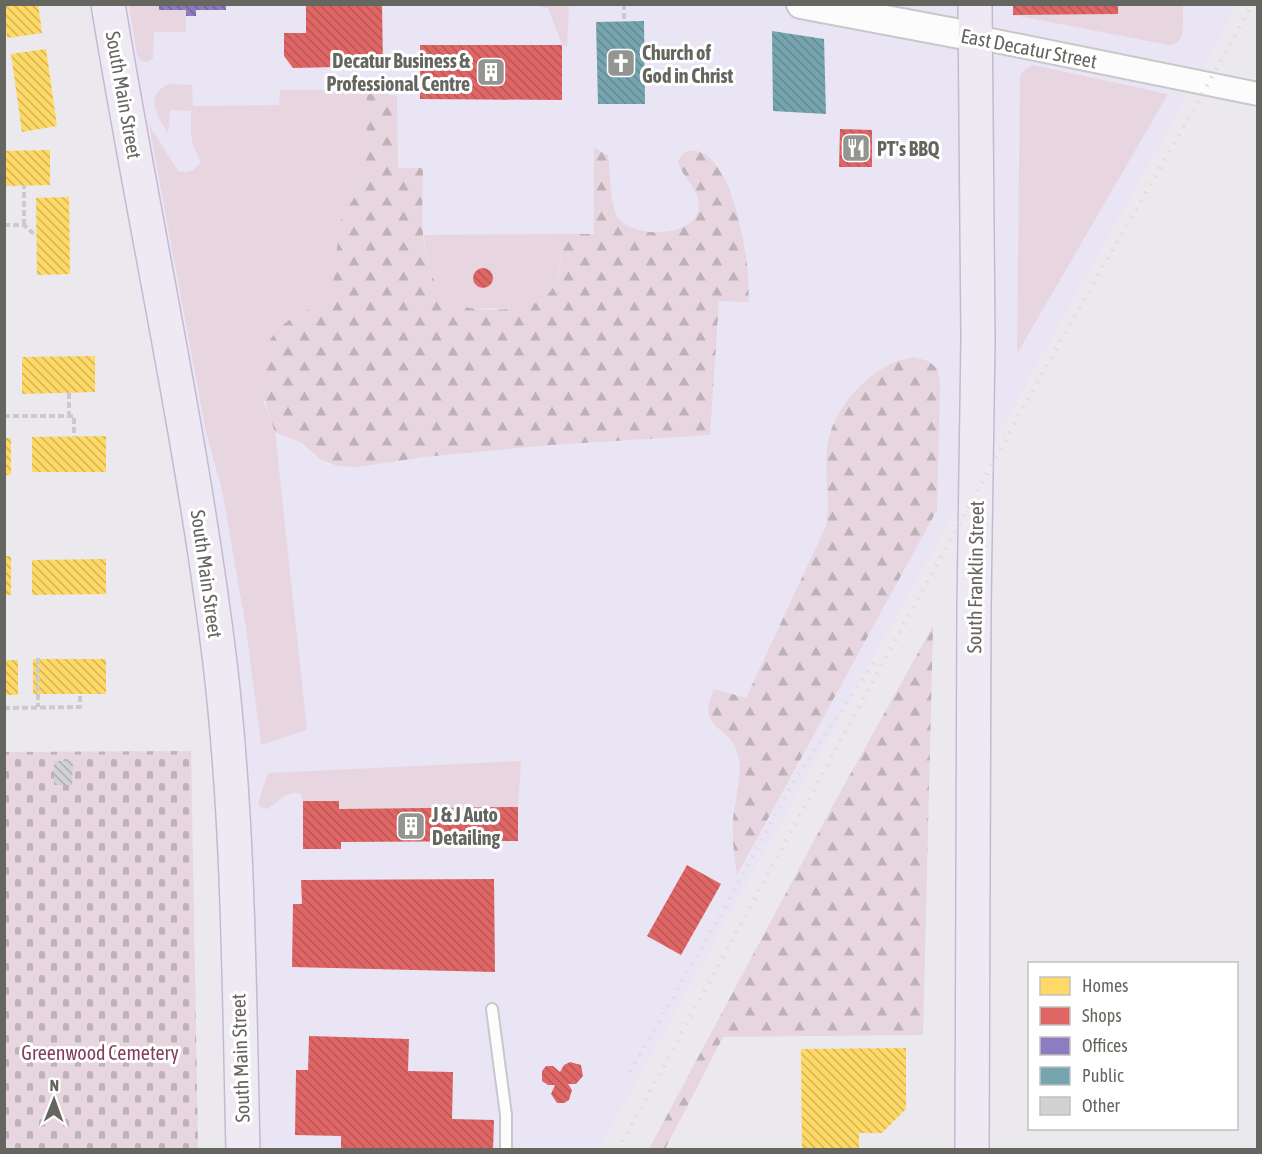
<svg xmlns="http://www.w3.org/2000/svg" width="1262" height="1154" font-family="'Asap Condensed',sans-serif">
	<defs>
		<pattern id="forest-firs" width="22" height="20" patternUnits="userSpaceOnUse" patternTransform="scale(1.5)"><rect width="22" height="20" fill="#e7d6df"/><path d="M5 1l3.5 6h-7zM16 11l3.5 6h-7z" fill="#bfb1b8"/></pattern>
		<pattern id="cemetery-stones" width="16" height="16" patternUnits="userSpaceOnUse" patternTransform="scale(1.5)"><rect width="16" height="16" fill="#e7d6df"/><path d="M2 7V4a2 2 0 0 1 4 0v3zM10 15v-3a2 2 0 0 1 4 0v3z" fill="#bfb1b8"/></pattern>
		<pattern id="homes-back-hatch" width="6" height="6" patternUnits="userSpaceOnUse" patternTransform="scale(1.5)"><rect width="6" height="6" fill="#ffd966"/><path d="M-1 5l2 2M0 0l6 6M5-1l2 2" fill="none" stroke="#d2b457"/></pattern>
		<pattern id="shops-back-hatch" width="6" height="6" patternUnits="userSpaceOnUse" patternTransform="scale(1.5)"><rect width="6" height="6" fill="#e06666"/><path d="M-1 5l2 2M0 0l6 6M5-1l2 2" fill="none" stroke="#b95857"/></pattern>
		<pattern id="offices-back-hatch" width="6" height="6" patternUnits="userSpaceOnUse" patternTransform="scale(1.5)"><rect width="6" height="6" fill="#8e7cc3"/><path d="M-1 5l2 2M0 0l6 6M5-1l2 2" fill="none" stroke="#726599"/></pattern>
		<pattern id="public-back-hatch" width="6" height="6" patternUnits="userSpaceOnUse" patternTransform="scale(1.5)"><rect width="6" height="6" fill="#76a5af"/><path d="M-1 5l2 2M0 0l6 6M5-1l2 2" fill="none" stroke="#648a92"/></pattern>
		<pattern id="building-back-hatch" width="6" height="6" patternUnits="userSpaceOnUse" patternTransform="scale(1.5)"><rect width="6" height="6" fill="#d2d2d4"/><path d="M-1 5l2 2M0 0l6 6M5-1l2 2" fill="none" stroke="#aeaeaf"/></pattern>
	</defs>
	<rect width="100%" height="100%" fill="#ebe9ed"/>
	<path fill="#eae5f4" d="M 116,5 L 1238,5 L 599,1149 L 251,1149 L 248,977 Z"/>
	<g fill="#e7d6df">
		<path d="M 129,5 L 159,5 L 159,10 L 186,10 L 186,32 L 154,32 L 153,58 L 147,62 L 141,61 L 137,55 Z"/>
		<path d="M 531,5 L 569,5 L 567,46 L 562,45 L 548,8 Z"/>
		<path d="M 1118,5 L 1183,5 C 1182,19 1188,45 1169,45 L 1013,15 L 1118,14 Z"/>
		<path d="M 1033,65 L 1168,94 L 1017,354 L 1020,78 L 1022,72 Z"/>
		<path d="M 169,84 L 192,85 L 193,106 L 279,105 L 280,90 L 367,90 L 366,166 L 361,188 L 346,210 L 332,294 L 320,306 L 289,320 L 264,403 L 275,432 L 307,730 L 261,745 L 246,628 L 222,490 L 206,432 L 149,125 L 178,171 C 188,173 194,171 200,163 C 200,155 195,152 193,145 C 190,134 191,122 191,111 L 170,110 L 168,134 C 158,115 142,96 169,84 Z"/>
		<path d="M 561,234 C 561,266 561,300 522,308 C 512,310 500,308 490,308 C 475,309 458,310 446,299 C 429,283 426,256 424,235 Z"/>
		<path d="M 521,761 L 518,807 L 339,809 L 339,801 L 303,801 L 300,793 C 282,792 281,801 267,809 L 260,807 L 258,803 L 268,773 Z"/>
	</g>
	<g fill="url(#forest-firs)">
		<path d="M 367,90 L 397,96 L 398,168 L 423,168 C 423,209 416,261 444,296 C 458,315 527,313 544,298 C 563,282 561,257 561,234 L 594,234 L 594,148 L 608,155 C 611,172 609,206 619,219 C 635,239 695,237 699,208 C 701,191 682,177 678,162 C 682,154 686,149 696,151 C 729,156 744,236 747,264 C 749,277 748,289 749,302 L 719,301 L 710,435 L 551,445 L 424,457 L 358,467 L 337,466 L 320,459 L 302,443 L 275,432 C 261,394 249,349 288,321 C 304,310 316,309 332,294 L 340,222 L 346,210 L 361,188 L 366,166 Z"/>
		<path d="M 914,357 L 928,361 L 938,369 L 940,385 L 937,510 L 737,875 C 734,856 732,838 733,820 C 735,800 743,775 738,755 C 731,724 695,732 714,689 L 746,698 L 826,526 C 831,500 824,474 827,448 C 831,413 861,378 892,363 C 898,360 907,359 914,357 Z"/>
		<path d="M 933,626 L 923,1035 L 723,1037 L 665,1149 L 649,1149 L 832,807 Z"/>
	</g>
	<path fill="url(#cemetery-stones)" d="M 191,751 L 198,1149 L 5,1149 L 4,752 Z"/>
	<g fill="url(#homes-back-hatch)">
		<path d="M 4,4 L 38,4 L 42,33 L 7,38 Z"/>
		<path d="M 46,49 L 57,126 L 22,132 L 11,54 Z"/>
		<path d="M 50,150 L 50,185 L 4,186 L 4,151 Z"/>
		<path d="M 69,197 L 70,274 L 37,275 L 36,198 Z"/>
		<path d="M 95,356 L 95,392 L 22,394 L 22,357 Z"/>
		<path d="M 106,436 L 106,472 L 32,472 L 32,437 Z"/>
		<rect x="4" y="438" width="7" height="37"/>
		<rect x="4" y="556" width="7" height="39"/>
		<path d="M 106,559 L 106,594 L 32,595 L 32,560 Z"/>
		<rect x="33" y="659" width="73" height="35"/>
		<rect x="4" y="660" width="14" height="35"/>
		<path d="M 906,1048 L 906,1109 L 882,1133 L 859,1133 L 859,1150 L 802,1150 L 801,1049 Z"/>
	</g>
	<g fill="url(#shops-back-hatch)">
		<path d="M 306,4 L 382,4 L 383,66 L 293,68 L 284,56 L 284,33 L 306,33 Z"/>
		<path d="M 1013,4 L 1118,4 L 1118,14 L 1013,15 Z"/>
		<path d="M 420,45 L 562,45 L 562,100 L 420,99 Z"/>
		<path d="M 840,129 L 872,130 L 872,167 L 839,167 Z"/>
		<circle cx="483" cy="278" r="10"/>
		<path d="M 303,801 L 339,801 L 339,809 L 518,807 L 518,841 L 341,842 L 341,849 L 303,849 Z"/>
		<path d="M 687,865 L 721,884 L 681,955 L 647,936 Z"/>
		<path d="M 494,879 L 495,972 L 292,967 L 293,904 L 302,904 L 301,880 Z"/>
		<path d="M 309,1036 L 409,1039 L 408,1071 L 453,1072 L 452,1119 L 494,1120 L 493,1150 L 341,1150 L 341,1136 L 295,1135 L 296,1070 L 308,1070 Z"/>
		<path d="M 570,1062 L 581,1065 L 583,1076 L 576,1084 L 568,1084 L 572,1090 L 569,1100 L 564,1103 L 557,1103 L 551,1094 L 555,1085 L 548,1085 L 542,1081 L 542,1071 L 546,1066 L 553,1066 L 560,1072 L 564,1065 Z"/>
	</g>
	<path fill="url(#offices-back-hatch)" d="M 159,4 L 226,4 L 226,10 L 196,10 L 196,16 L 186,16 L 186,10 L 159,10 Z"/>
	<g fill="url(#public-back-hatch)">
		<path d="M 644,21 L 645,104 L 598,104 L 596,22 Z"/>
		<path d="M 772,31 L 824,39 L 826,114 L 773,111 Z"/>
	</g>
	<path fill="url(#building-back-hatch)" d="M 54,761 L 73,761 L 72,785 L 54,785 Z"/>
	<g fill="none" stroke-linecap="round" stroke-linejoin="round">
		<g stroke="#c8c7c9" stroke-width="14">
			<path id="service" d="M 492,1009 L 506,1115 L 506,1150"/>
		</g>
		<g stroke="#c8c7c9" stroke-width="26">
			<path id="minor" d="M 976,37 L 1258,94"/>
		</g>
		<g stroke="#c8c7c9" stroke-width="32">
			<path id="tertiary" d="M 801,4 L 976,37"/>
		</g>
		<g stroke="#c2bad2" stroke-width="36">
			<g id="primary">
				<path d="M 108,4 C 144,224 193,442 220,663 C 239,824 239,987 243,1150"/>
				<path d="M 972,1150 L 974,607 L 978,339 L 975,4"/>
			</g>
		</g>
		<g stroke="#cdcaca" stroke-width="4" stroke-dasharray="6 3" stroke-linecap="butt">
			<path d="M 624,4 L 624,21"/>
			<path d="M 4,225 L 24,225 L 36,236"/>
			<path d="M 24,225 L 24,185"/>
			<path d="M 69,393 L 69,416"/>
			<path d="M 4,416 L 74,416 L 74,437"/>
			<path d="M 38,658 L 38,707"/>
			<path d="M 4,708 L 80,707 L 80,694"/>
		</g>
		<use href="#service" stroke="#fcfcfc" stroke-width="10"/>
		<use href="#minor" stroke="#fcfcfc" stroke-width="22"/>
		<use href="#tertiary" stroke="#fcfcfc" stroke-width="28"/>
		<use href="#primary" stroke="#eee9f2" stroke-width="33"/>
		<g stroke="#ddd" stroke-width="4.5" stroke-dasharray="1.5 8" stroke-linecap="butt">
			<path d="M 630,1072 L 729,900 L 794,780 L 876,660"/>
			<path d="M 618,1150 C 761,888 902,625 1047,365 C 1115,244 1186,126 1252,4"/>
		</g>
	</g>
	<defs>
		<g id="church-square" transform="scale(1.5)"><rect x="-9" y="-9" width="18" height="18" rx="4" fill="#949491" stroke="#fff"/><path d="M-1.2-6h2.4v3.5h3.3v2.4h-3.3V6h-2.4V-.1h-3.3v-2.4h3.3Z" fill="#fff"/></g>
		<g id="building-square" transform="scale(1.5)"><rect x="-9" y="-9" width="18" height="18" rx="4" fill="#949491" stroke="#fff"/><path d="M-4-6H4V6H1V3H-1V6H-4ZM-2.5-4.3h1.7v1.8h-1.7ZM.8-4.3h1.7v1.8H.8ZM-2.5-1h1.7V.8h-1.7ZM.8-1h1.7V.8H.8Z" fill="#fff"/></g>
		<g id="restaurant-square" transform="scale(1.5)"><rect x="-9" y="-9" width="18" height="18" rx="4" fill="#949491" stroke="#fff"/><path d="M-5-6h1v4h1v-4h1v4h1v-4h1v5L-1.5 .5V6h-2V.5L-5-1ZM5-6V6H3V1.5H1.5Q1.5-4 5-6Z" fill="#fff"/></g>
	</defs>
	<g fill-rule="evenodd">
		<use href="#church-square" x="621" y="63"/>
		<use href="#building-square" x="491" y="72"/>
		<use href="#restaurant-square" x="856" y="148"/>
		<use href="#building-square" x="411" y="826"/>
	</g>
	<g text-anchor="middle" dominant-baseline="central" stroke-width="6" stroke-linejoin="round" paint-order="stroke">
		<g font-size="20" fill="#65665f" stroke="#fff">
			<text transform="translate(1029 48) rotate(11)">East Decatur Street</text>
			<text transform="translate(124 95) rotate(80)">South Main Street</text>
			<text transform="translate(207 574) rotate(82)">South Main Street</text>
			<text transform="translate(975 577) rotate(-89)">South Franklin Street</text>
			<text transform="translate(240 1058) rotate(-92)">South Main Street</text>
		</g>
		<g font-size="20" font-weight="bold" fill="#65665f" stroke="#fff" text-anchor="start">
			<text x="642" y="52">Church of<tspan x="642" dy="23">God in Christ</tspan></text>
			<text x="470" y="60" text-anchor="end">Decatur Business &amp;<tspan x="470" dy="23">Professional Centre</tspan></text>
			<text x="877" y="148">PT's BBQ</text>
			<text x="432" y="814">J &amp; J Auto<tspan x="432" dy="23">Detailing</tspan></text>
		</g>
		<g font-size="20" fill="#834159" stroke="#fff">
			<text x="100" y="1052">Greenwood Cemetery</text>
		</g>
	</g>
	<rect width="1262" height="1154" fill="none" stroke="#65665f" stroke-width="12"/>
	<rect x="1028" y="962" width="210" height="168" fill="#ffffff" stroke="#c1c2bf" stroke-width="1.5"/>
	<rect x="1040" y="977" width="30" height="18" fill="#ffd966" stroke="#c1c2bf" stroke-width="1.5"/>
	<text x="1082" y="992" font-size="18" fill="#65665f">Homes</text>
	<rect x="1040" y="1007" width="30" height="18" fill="#e06666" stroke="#c1c2bf" stroke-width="1.5"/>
	<text x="1082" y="1022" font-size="18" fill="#65665f">Shops</text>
	<rect x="1040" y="1037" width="30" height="18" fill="#8e7cc3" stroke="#c1c2bf" stroke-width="1.5"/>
	<text x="1082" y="1052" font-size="18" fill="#65665f">Offices</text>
	<rect x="1040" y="1067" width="30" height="18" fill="#76a5af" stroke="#c1c2bf" stroke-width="1.5"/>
	<text x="1082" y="1082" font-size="18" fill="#65665f">Public</text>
	<rect x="1040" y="1097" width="30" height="18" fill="#d2d2d4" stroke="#c1c2bf" stroke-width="1.5"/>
	<text x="1082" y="1112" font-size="18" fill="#65665f">Other</text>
	<g transform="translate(54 1100) rotate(1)" stroke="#ffffff" stroke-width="4.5" paint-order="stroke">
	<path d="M0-4.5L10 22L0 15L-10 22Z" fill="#65665f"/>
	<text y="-9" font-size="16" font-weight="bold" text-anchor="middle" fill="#65665f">N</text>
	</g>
</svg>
